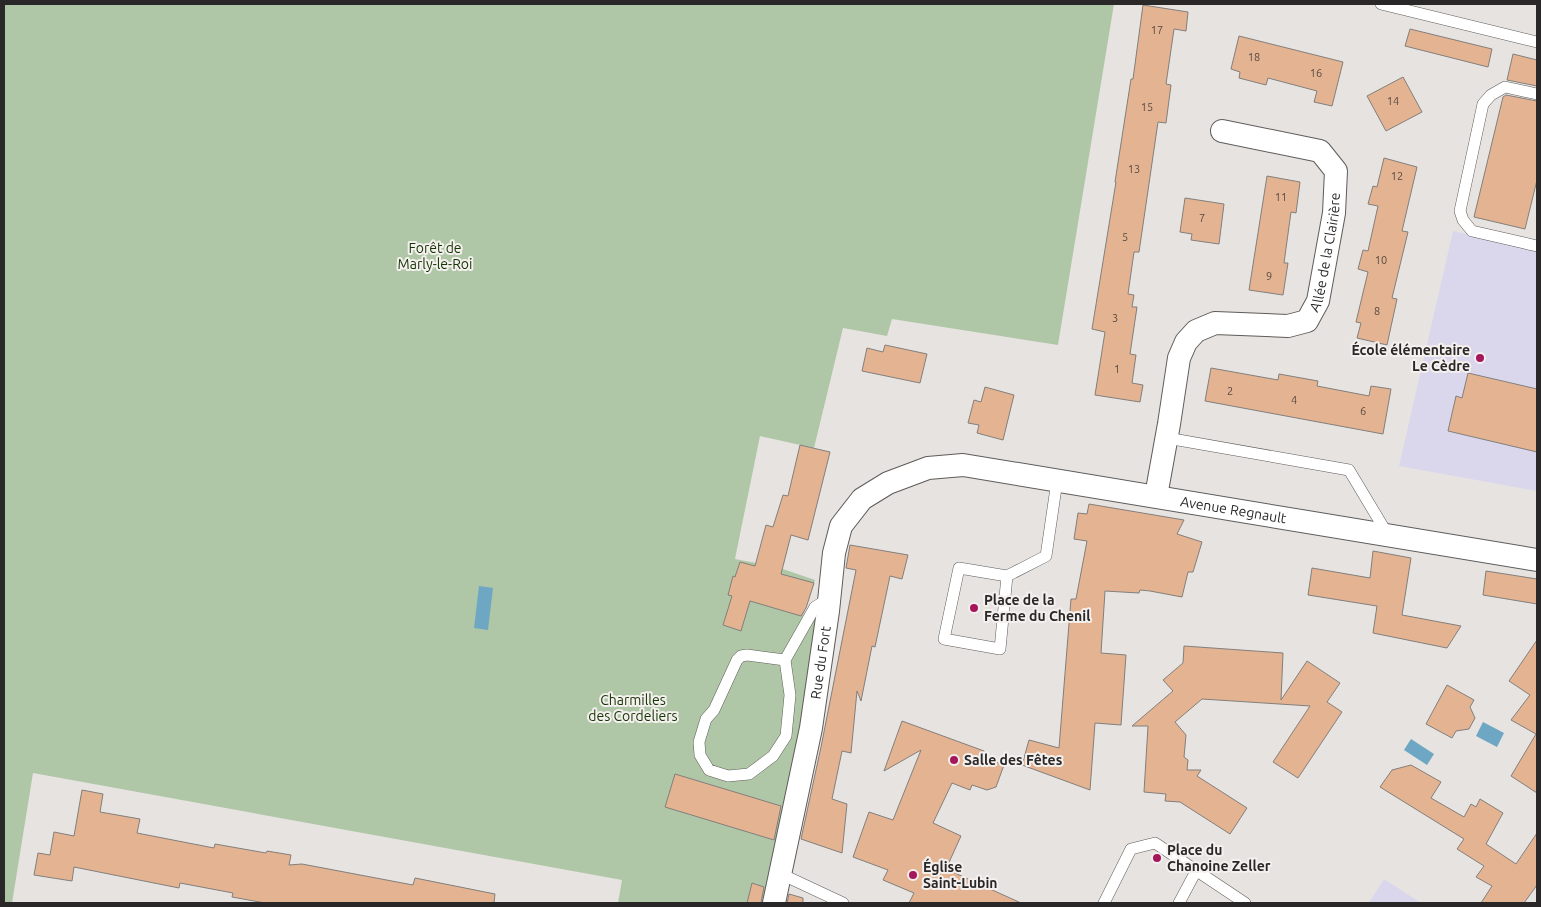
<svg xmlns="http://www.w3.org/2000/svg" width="1541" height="907" font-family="Ubuntu,sans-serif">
	<rect width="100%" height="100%" fill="#e7e3e1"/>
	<g fill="#dad7ed">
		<path d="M 1453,231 L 1537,250 L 1537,491 L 1399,466 Z"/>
		<path d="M 1384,879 L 1421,903 L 1369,903 Z"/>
	</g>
	<path fill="#b0c7a7" d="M 4,4 L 1114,4 L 1058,345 L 892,319 L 887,336 L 843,328 L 814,448 L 760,436 L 735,559 L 777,567 L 815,580 L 803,616 L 817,621 L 806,722 L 765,903 L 618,903 L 622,880 L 33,773 L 12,903 L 4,903 Z"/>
	<g fill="#6da7c3">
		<path d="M 479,586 L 493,588 L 488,630 L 474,628 Z"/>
		<path d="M 1483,722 L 1504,733 L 1497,747 L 1476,736 Z"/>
		<path d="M 1411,739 L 1434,754 L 1427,765 L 1404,750 Z"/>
	</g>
	<g fill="#e4b392" stroke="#827f7c">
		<path d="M 1143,5 L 1188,12 L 1186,31 L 1174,29 L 1166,84 L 1171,85 L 1166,123 L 1158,122 L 1139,252 L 1134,252 L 1128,294 L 1134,295 L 1132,307 L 1137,307 L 1130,354 L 1136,355 L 1132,383 L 1143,385 L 1140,402 L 1095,395 L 1105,332 L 1092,329 L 1116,182 L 1115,182 L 1131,79 L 1133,79 Z"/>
		<path d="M 1410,29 L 1492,49 L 1488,67 L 1405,46 Z"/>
		<path d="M 1239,36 L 1343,62 L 1332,106 L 1314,102 L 1317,91 L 1268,78 L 1266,85 L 1239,78 L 1240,72 L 1231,69 Z"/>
		<path d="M 1513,54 L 1537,60 L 1537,86 L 1507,80 Z"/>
		<path d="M 1403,77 L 1422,112 L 1386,131 L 1367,96 Z"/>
		<path d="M 1506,95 L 1537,101 L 1537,180 L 1525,229 L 1474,217 L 1503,97 Z"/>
		<path d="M 1384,158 L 1417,167 L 1402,231 L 1408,232 L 1392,298 L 1397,299 L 1387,345 L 1357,338 L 1361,323 L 1356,322 L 1368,272 L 1358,269 L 1363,250 L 1368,251 L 1378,206 L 1368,204 L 1373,186 L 1377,187 Z"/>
		<path d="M 1267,176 L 1300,182 L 1296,213 L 1291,212 L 1284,263 L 1288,263 L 1283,295 L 1249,290 Z"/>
		<path d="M 1185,198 L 1224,204 L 1219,244 L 1191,240 L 1192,234 L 1180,232 Z"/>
		<path d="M 885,345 L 927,354 L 920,383 L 862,371 L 867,348 L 883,352 Z"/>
		<path d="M 1211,368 L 1278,380 L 1279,374 L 1318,381 L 1317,386 L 1369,396 L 1371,386 L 1391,389 L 1383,434 L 1205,401 Z"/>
		<path d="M 1468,373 L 1537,389 L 1537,452 L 1448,431 L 1456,396 L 1462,398 Z"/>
		<path d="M 985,387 L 1014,395 L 1003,440 L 977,433 L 979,425 L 968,423 L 974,400 L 981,402 Z"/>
		<path d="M 800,445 L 830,452 L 808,540 L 791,535 L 781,574 L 814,583 L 806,608 L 801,616 L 750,601 L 741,631 L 723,625 L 732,596 L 728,595 L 733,576 L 735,577 L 740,562 L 755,566 L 766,525 L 773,527 L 783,495 L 788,496 Z"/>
		<path d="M 1089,504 L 1184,520 L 1177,534 L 1202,542 L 1193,572 L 1188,572 L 1182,597 L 1150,591 L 1140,590 L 1139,593 L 1105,591 L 1101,653 L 1126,655 L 1121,725 L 1095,723 L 1090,790 L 1022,765 L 1029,740 L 1059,748 L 1071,599 L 1076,599 L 1087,541 L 1074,539 L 1078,513 L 1087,514 Z"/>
		<path d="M 850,545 L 908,555 L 902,579 L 890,576 L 875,647 L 872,646 L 861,701 L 857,691 L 851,753 L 842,751 L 832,799 L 847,804 L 842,853 L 801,839 L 821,747 L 856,570 L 846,568 Z"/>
		<path d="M 1373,551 L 1411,558 L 1402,615 L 1461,626 L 1447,648 L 1373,633 L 1377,606 L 1308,595 L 1312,568 L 1370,578 Z"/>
		<path d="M 1486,571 L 1537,579 L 1537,604 L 1483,595 Z"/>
		<path d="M 1537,640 L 1537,793 L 1511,776 L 1536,734 L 1511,720 L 1530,695 L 1509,681 Z"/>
		<path d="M 1184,646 L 1283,653 L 1281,700 L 1307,661 L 1340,683 L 1327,702 L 1342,712 L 1298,778 L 1273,762 L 1310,706 L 1202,699 L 1175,722 L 1186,735 L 1184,757 L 1188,760 L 1187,770 L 1201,770 L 1197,776 L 1247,808 L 1230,834 L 1180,802 L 1165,801 L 1166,794 L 1144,792 L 1148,726 L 1132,726 L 1173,691 L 1163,680 L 1183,663 Z"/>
		<path d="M 1447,685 L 1474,700 L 1470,707 L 1475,718 L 1469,729 L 1456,731 L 1452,738 L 1426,724 Z"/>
		<path d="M 902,721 L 984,751 L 982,757 L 1004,765 L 996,787 L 987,790 L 972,785 L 970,790 L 952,783 L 933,823 L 961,836 L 946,869 L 1021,903 L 909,903 L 914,893 L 883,880 L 888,870 L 853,857 L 869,812 L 893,820 L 921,750 L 884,771 Z"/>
		<path d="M 1411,765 L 1441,782 L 1431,798 L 1464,817 L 1471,804 L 1476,807 L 1480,799 L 1503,813 L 1486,844 L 1516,864 L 1537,833 L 1537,885 L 1524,903 L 1481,903 L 1492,886 L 1476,877 L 1484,866 L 1457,849 L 1464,839 L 1380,787 L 1392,770 Z"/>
		<path d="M 675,774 L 781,806 L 774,840 L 665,807 Z"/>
		<path d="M 82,790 L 103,794 L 100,812 L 140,819 L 137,833 L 214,848 L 215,844 L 266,853 L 267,851 L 291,855 L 289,865 L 302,864 L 413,885 L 415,878 L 495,894 L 494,903 L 265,903 L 232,897 L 233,893 L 180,883 L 179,888 L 74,867 L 72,881 L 34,875 L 38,853 L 50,855 L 54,832 L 74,836 Z"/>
		<path d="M 752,883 L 764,887 L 761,903 L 747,903 Z"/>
		<path d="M 789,894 L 803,898 L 803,903 L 787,903 Z"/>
	</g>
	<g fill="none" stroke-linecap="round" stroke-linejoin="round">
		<g stroke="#5e5b59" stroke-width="12">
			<g id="service">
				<path d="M 1381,4 L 1537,42"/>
				<path d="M 1537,94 L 1505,87 L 1491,95 L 1483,104 L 1460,211 L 1463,220 L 1472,231 L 1537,246"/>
				<path d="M 1167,438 L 1349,470 L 1388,535"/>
				<path d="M 1007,576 L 959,568 L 944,639 L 1000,649 L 1007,576 L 1046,556 L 1057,481"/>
				<path d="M 785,660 L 747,655 L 741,656 L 737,660 L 714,710 L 706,719 L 699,742 L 700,755 L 709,770 L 728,776 L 749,774 L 773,756 L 786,736 L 790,695 L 785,660 L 815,607 L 828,599"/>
				<path d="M 781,874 L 843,903"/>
				<path d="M 1104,903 L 1131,849 L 1155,843 L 1245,903"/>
				<path d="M 1179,903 L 1196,871"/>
			</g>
		</g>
		<g stroke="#5e5b59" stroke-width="24">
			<g id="minor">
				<path id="s1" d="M 1156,496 L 1169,424 L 1179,358 L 1186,342 L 1196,331 L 1215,323 L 1288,326 L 1307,321 L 1318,301 L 1334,213 L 1336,171 L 1320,151 L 1222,131"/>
				<path id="s2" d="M 774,903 L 811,728 L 828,611 L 834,553 L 841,526 L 862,499 L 888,483 L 928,468 L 963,465 L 1537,560"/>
			</g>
		</g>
		<use href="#service" stroke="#fff" stroke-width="11"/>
		<use href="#minor" stroke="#fff" stroke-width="22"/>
	</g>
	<g fill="#a5165a" stroke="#f4f0ee" stroke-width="2">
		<circle cx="1480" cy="358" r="5"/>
		<circle cx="974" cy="608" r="5"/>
		<circle cx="954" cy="760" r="5"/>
		<circle cx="1157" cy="858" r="5"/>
		<circle cx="913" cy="875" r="5"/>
	</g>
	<g text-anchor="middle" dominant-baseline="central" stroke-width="4" stroke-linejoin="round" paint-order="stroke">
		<g font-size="11" fill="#584a42">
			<text x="1157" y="30">17</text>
			<text x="1254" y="57">18</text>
			<text x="1316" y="73">16</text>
			<text x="1393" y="101">14</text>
			<text x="1147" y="107">15</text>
			<text x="1134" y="169">13</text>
			<text x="1397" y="176">12</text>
			<text x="1281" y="197">11</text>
			<text x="1202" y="218">7</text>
			<text x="1125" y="237">5</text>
			<text x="1381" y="260">10</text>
			<text x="1269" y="276">9</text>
			<text x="1377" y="311">8</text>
			<text x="1115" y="318">3</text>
			<text x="1117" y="369">1</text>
			<text x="1230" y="391">2</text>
			<text x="1294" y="400">4</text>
			<text x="1363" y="411">6</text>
		</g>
		<g font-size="14" fill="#143404" stroke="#f4f0ee">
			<text x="435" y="248">Forêt de<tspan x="435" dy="16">Marly-le-Roi</tspan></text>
			<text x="633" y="700">Charmilles<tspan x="633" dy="16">des Cordeliers</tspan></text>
		</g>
		<g font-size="14" fill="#292727" stroke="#f4f0ee">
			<text stroke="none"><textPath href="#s1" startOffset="358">Allée de la Clairière</textPath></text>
			<text stroke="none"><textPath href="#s2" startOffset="800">Avenue Regnault</textPath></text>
			<text stroke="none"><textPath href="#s2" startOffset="245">Rue du Fort</textPath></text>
		</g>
		<g font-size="14" font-weight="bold" fill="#292727" stroke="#f4f0ee" text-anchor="start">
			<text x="1470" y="350" text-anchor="end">École élémentaire<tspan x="1470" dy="16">Le Cèdre</tspan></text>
			<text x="984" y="600">Place de la<tspan x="984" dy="16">Ferme du Chenil</tspan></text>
			<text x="964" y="760">Salle des Fêtes</text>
			<text x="1167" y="850">Place du<tspan x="1167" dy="16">Chanoine Zeller</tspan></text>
			<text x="923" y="867">Église<tspan x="923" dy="16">Saint-Lubin</tspan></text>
		</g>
	</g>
	<rect width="1541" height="907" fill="none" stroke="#292727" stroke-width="10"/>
</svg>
